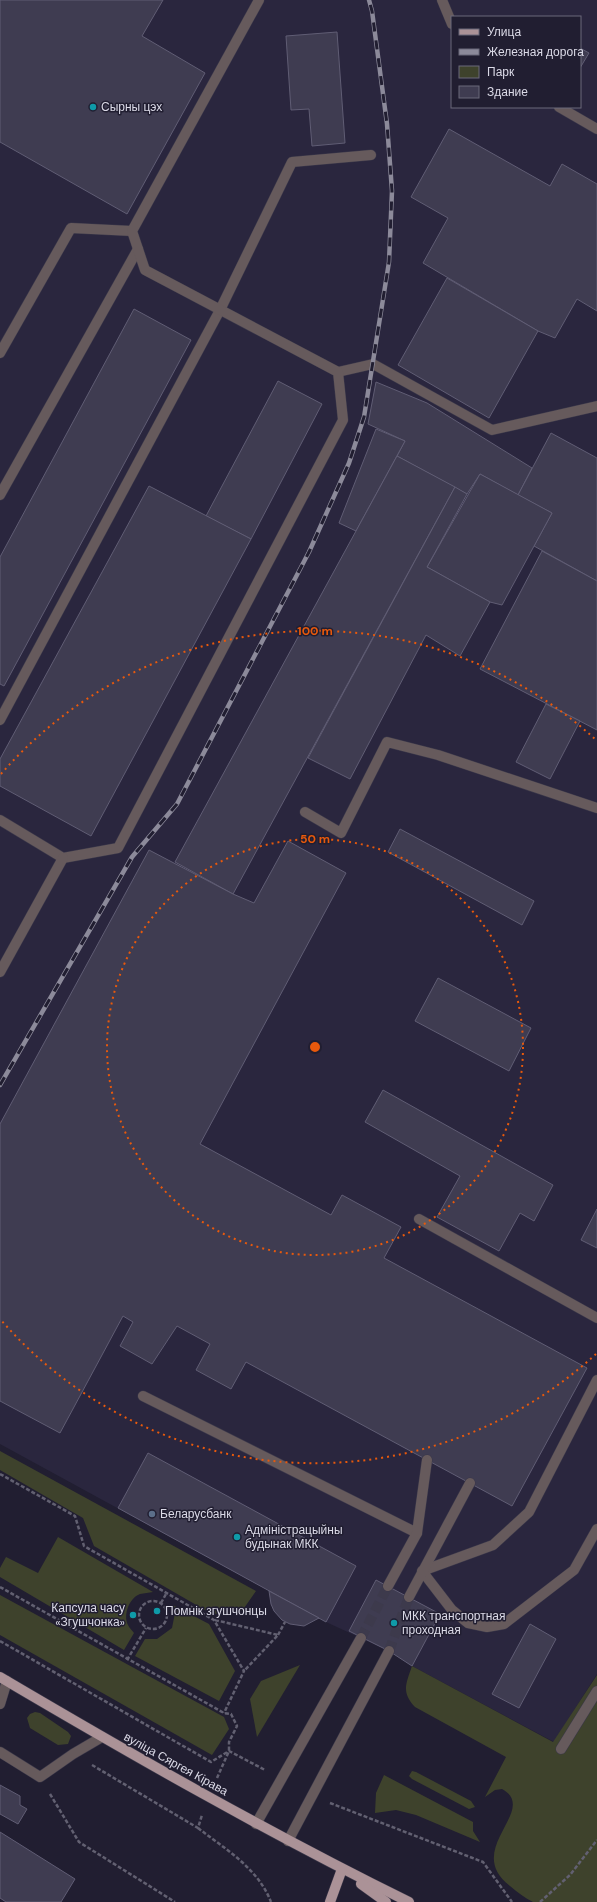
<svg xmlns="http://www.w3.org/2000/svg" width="597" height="1902" font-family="'DM Sans',sans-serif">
	<rect width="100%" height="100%" fill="#211e31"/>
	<path fill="#2a263e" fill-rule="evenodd" d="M 0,0 L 597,0 L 597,1674 L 554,1742 L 412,1666 L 389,1651 L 326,1622 L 0,1444 ZM 452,17 L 580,17 L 580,107 L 452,107 Z"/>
	<g fill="#3e422c">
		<path d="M 0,1451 L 256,1591 L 242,1611 L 212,1614 L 94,1546 L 83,1518 L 0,1470 Z"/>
		<path d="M 58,1537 L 153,1592 C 149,1593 144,1593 140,1594 C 129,1598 123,1615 128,1625 C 129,1628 132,1630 134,1633 L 124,1650 L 0,1577 L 0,1568 L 6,1557 L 38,1573 Z"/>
		<path d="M 0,1595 L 224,1717 L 229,1729 L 212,1755 L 0,1635 Z"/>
		<path d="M 173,1605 L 209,1624 L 235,1671 L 219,1701 L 135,1656 L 145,1639 L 157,1639 L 172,1628 L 175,1613 Z"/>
		<path d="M 300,1665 L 257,1737 L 250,1699 L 261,1681 Z"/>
		<path d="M 412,1666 L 553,1742 L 597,1675 L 597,1902 C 585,1902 542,1902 533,1902 C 525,1898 517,1892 510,1886 C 462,1849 540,1810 502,1789 L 495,1790 L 485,1797 L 506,1757 L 415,1707 C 401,1692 406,1684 412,1666 Z"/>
		<path d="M 35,1712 L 40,1713 L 68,1732 L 71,1736 L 68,1744 L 58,1745 L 30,1728 L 27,1718 L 30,1714 Z"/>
		<path d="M 412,1771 L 416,1772 L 471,1801 L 475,1807 L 469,1809 L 412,1779 L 409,1776 Z"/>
		<path d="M 384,1775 L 473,1822 L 473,1831 L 480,1842 L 416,1815 L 396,1810 L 375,1813 L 376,1793 Z"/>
	</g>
	<g fill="#3f3c51" stroke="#605d74">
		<path d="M 0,0 L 163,0 L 142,36 L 205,73 L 127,214 L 0,142 Z"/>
		<path d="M 337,32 L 345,143 L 312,146 L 309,109 L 291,110 L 286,36 Z"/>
		<path d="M 580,48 L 589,53 L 580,68 Z"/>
		<path d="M 449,129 L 550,186 L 562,164 L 597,184 L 597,311 L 577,299 L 555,338 L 538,331 L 423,263 L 448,218 L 411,197 Z"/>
		<path d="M 447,278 L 538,331 L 489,418 L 398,365 Z"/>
		<path d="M 134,309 L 191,340 L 4,686 L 0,684 L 0,557 Z"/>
		<path d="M 278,381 L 322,404 L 251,539 L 206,516 Z"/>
		<path d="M 376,382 L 427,403 L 532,468 L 518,495 L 480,474 L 467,494 L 397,456 L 405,441 L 368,424 Z"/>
		<path d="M 376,429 L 405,441 L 356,531 L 339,523 Z"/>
		<path d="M 551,433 L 597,458 L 597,581 L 534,546 L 552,513 L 518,495 Z"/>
		<path d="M 397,456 L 455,487 L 233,894 L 175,862 Z"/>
		<path d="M 480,474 L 552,513 L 502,605 L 490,602 L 427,567 Z"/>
		<path d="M 149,486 L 251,539 L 91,836 L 0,786 L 0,759 Z"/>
		<path d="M 455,487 L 467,494 L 427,567 L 490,602 L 460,656 L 426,635 L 350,779 L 308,758 Z"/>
		<path d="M 542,551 L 597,581 L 597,730 L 480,669 Z"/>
		<path d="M 546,704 L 580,721 L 550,779 L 516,762 Z"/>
		<path d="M 400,829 L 534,901 L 522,925 L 388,852 Z"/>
		<path d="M 288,841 L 346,873 L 200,1144 L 331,1215 L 342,1195 L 401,1227 L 384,1258 L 587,1368 L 512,1506 L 246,1362 L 231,1389 L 196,1370 L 210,1344 L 177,1326 L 152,1364 L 120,1346 L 133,1322 L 123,1316 L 60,1433 L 0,1401 L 0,1124 L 149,850 L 233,894 L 254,903 Z"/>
		<path d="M 438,978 L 531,1028 L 509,1071 L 415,1021 Z"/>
		<path d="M 383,1090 L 553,1185 L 534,1221 L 520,1213 L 499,1251 L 437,1217 L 460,1176 L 365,1122 Z"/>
		<path d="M 597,1209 L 597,1248 L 581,1240 Z"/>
		<path d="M 148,1453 L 356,1566 L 326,1622 L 118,1508 Z"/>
		<path d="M 376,1580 L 440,1614 L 412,1666 L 389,1651 L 349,1631 Z"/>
		<path d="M 269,1591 L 319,1618 L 304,1626 L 290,1624 L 282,1620 L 274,1611 L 271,1604 Z"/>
		<path d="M 530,1624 L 556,1639 L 519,1708 L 492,1694 Z"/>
		<path d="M 0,1785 L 20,1796 L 20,1805 L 27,1809 L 18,1824 L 0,1814 Z"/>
		<path d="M 0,1832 L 75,1879 L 61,1902 L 6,1902 L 0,1898 Z"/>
	</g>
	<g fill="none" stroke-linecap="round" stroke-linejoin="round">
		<g stroke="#3d3a4c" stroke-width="10" stroke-dasharray="10 5" stroke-linecap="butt">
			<path d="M 361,1638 L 388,1586"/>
			<path d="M 389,1651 L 409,1597"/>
		</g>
		<g stroke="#3b384a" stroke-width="11">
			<g id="minor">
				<path d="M 442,0 L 452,24"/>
				<path d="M 559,107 L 597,129"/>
				<path d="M 0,353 L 71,228 L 132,231"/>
				<path d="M 338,372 L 373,364 L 492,430 L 597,406"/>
				<path d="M 0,495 L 138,249"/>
				<path d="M 0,720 L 220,310 L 292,162 L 371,155"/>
				<path d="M 305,812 L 341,833 L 387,742 L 438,755 L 597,808"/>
				<path d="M 0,820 L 63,858 L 118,848 L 343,420 L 338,372 L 145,270 L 132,231 L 259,0"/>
				<path d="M 0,972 L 63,858"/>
				<path d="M 419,1219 L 597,1318"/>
				<path d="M 597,1380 L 529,1512 L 493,1545 L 422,1571 L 452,1610 L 468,1623 L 487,1627 L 504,1624 L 574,1570 L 597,1529"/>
				<path d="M 143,1396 L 417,1533"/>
				<path d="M 388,1586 L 417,1533 L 427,1460"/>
				<path d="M 409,1597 L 470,1483"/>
				<path d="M 0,1704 L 7,1681"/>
				<path d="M 561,1749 L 597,1691"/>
				<path d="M 0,1752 L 40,1777 L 73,1754 L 102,1737"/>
				<path d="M 256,1824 L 361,1638"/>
				<path d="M 288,1841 L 389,1651"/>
			</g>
		</g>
		<g stroke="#3b384a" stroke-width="11">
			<g id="major">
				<path d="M 0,1677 C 134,1756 269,1833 409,1902"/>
				<path d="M 361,1884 L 386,1902"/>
				<path d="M 330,1902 L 342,1869"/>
			</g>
		</g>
		<g stroke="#626071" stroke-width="2.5" stroke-dasharray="4 2" stroke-linecap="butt">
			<path d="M 0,1474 L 75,1516 L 84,1546 L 214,1620 L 244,1671 L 224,1713"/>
			<path d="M 0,1587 L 224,1713 L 231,1714 L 237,1726 L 229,1742 L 229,1751 L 217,1778"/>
			<circle cx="153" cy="1615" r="14"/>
			<path d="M 161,1603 L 166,1594"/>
			<path d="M 215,1620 L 278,1635 L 244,1671"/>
			<path d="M 278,1635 L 285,1622"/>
			<path d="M 0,1641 L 211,1762 L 229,1751 L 265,1770"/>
			<path d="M 127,1660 L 146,1628"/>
			<path d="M 92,1765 L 198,1828 L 202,1815"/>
			<path d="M 50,1794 L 79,1842 L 175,1902"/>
			<path d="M 330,1803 L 483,1862 L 512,1902"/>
			<path d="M 198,1828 C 225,1849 258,1868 271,1902"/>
			<path d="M 540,1902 L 570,1875 L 597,1840"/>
		</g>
		<use href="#minor" stroke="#665a5c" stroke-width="10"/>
		<use href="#major" stroke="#ab9297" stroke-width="10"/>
		<g stroke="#8c8a9a" stroke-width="4.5">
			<path id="rail" d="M 0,1085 L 132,857 L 177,804 L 309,552 L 349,463 L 364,417 L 389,262 L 392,191 L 387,124 L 372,11 L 369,0"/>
		</g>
		<use href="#rail" stroke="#211e31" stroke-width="3" stroke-dasharray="9" stroke-linecap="butt"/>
	</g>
	<g fill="none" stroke="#e8590c" stroke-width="2" stroke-dasharray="2 4">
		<circle cx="315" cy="1047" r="208"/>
		<path d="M596 1354A416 416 0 0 1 1 1320M1 774A416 416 0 0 1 596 740"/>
	</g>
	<g fill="#0f9aa8" stroke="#211e31" stroke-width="1.5">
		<circle cx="93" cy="107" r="4"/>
		<circle cx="237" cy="1537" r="4"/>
		<circle cx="157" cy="1611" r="4"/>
		<circle cx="133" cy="1615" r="4"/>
		<circle cx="394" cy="1623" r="4"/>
	</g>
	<circle fill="#5c6f8a" stroke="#211e31" stroke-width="1.5" cx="152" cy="1514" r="4"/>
	<g text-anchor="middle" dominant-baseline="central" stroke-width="3" stroke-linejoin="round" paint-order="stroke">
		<g font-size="12" fill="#dbdae7" stroke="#211e31" text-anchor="start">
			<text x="101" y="107">Сырны цэх</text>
			<text x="160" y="1514">Беларусбанк</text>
			<text x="245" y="1530">Адміністрацыйны<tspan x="245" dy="14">будынак МКК</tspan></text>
			<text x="125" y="1608" text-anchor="end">Капсула часу<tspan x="125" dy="14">«Згушчонка»</tspan></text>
			<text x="165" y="1611">Помнік згушчонцы</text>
			<text x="402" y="1616">МКК транспортная<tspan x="402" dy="14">проходная</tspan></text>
		</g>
		<g font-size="12" fill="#dbdae7" stroke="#211e31">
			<text transform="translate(176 1764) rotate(29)">вуліца Сяргея Кірава</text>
		</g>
	</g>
	<circle cx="315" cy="1047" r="6" fill="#e8590c" stroke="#211e31" stroke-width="2"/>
	<g font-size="12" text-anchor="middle" font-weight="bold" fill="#e8590c" stroke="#211e31" stroke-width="3" stroke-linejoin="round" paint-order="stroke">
		<text x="315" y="635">100 m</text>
		<text x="315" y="843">50 m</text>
	</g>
	<rect x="451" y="16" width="130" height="92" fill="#211e31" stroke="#6b697a"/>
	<rect x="459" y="29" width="20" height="6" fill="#ab9297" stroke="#6b697a"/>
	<text x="487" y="36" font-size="12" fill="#dbdae7">Улица</text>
	<rect x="459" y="49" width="20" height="6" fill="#8c8a9a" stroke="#6b697a"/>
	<text x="487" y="56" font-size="12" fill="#dbdae7">Железная дорога</text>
	<rect x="459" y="66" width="20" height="12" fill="#3e422c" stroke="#6b697a"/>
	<text x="487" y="76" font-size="12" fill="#dbdae7">Парк</text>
	<rect x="459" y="86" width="20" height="12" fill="#3f3c51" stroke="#6b697a"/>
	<text x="487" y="96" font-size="12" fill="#dbdae7">Здание</text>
</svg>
